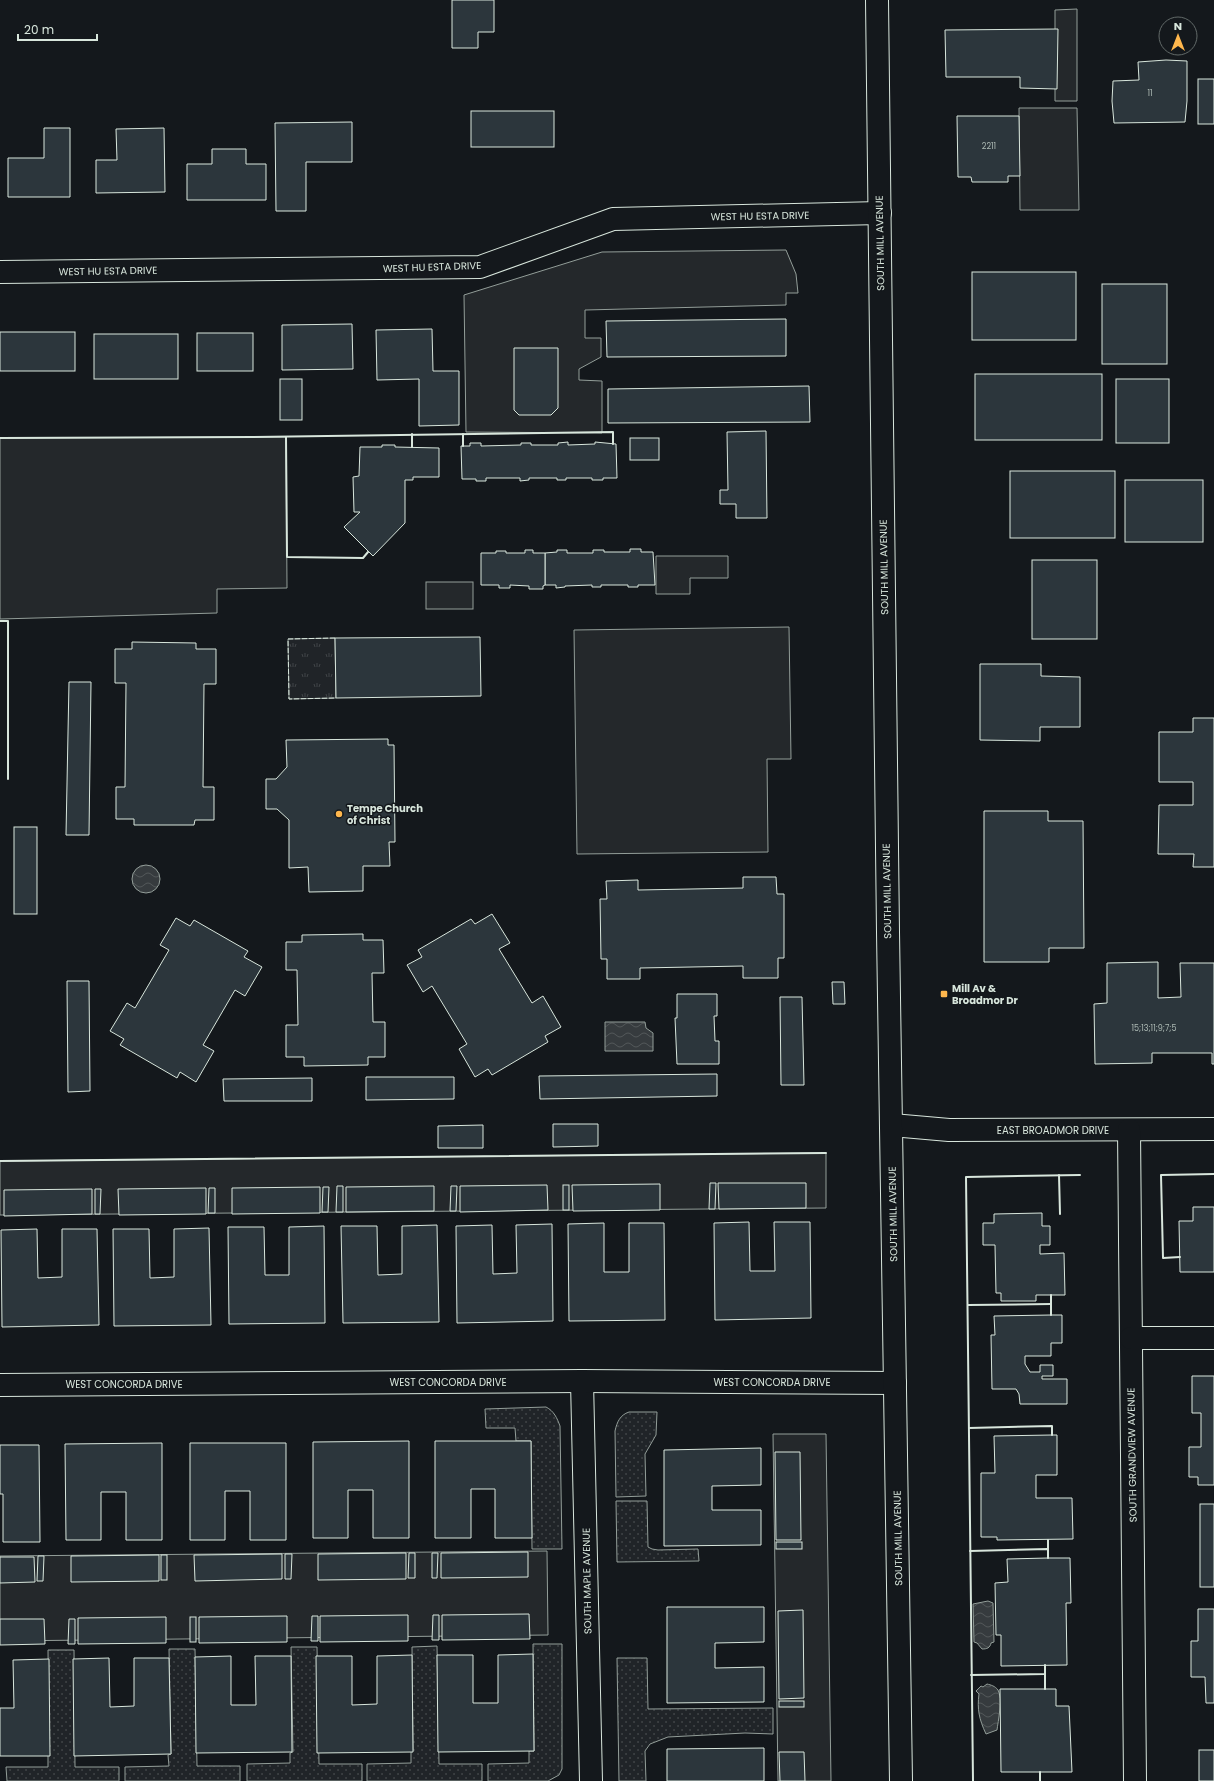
<svg xmlns="http://www.w3.org/2000/svg" width="1214" height="1781" font-family="Poppins,sans-serif">
	<defs>
		<pattern id="grass-dots" width="8" height="8" patternUnits="userSpaceOnUse"><rect width="8" height="8" fill="#202428"/><path d="M2 2h.1M6 6h.1" fill="none" stroke="#404447" stroke-width="1.8" stroke-linecap="round"/></pattern>
		<pattern id="park-tufts" width="24" height="20" patternUnits="userSpaceOnUse"><rect width="24" height="20" fill="#202428"/><path d="M3 7l-1-3M5 7V3M7 7l1-3M15 17l-1-3M17 17v-4M19 17l1-3" fill="none" stroke="#404447"/></pattern>
		<pattern id="water-waves" width="16" height="10" patternUnits="userSpaceOnUse"><rect width="16" height="10" fill="#363b3e"/><path d="M0 5q4-4 8 0t8 0" fill="none" stroke="#525759"/></pattern>
	</defs>
	<rect width="100%" height="100%" fill="#14181c"/>
	<g fill="url(#grass-dots)" stroke="#939e99">
		<path d="M 546,1407 C 554,1411 557,1418 560,1426 L 562,1549 L 532,1549 L 531,1441 L 516,1441 L 515,1428 L 486,1428 L 485,1409 Z"/>
		<path d="M 629,1412 L 657,1412 L 656,1435 L 645,1454 L 646,1496 L 616,1497 L 615,1431 C 617,1422 620,1415 629,1412 Z"/>
		<path d="M 616,1501 L 647,1501 L 648,1547 L 652,1549 L 658,1550 L 698,1549 L 699,1561 L 617,1562 Z"/>
		<path d="M 533,1644 L 562,1644 L 562,1769 L 559,1775 L 548,1781 L 488,1781 L 488,1764 L 529,1763 L 529,1751 L 534,1751 Z"/>
		<path d="M 437,1646 L 439,1764 L 482,1764 L 482,1781 L 367,1781 L 367,1764 L 411,1763 L 411,1752 L 413,1751 L 412,1647 Z"/>
		<path d="M 291,1647 L 317,1647 L 319,1764 L 362,1764 L 362,1781 L 247,1781 L 247,1764 L 290,1763 L 290,1753 L 293,1752 Z"/>
		<path d="M 169,1649 L 195,1649 L 197,1766 L 240,1766 L 240,1781 L 125,1781 L 125,1767 L 169,1766 L 168,1755 L 171,1754 Z"/>
		<path d="M 48,1650 L 74,1650 L 75,1767 L 119,1767 L 119,1781 L 7,1781 L 6,1767 L 48,1767 L 48,1756 L 49,1755 Z"/>
		<path d="M 617,1658 L 647,1658 L 648,1709 L 773,1708 L 773,1734 L 745,1733 L 668,1737 L 650,1744 L 645,1751 L 646,1781 L 619,1781 Z"/>
	</g>
	<path fill="url(#park-tufts)" stroke="#939e99" d="M 335,638 L 336,698 L 289,699 L 288,639 Z"/>
	<g fill="#24282b" stroke="#939e99">
		<path d="M 1077,9 L 1077,101 L 1055,101 L 1055,10 Z"/>
		<path d="M 1019,108 L 1077,108 L 1079,210 L 1020,210 Z"/>
		<path d="M 786,250 L 796,274 L 798,293 L 786,293 L 786,305 L 585,310 L 585,338 L 601,338 L 601,357 L 579,369 L 579,380 L 602,381 L 602,433 L 466,432 L 464,295 L 602,252 Z"/>
		<path d="M 286,437 L 287,588 L 217,589 L 217,613 L 0,619 L 0,438 Z"/>
		<path d="M 656,556 L 728,556 L 728,578 L 690,578 L 690,594 L 656,594 Z"/>
		<rect x="426" y="582" width="47" height="27"/>
		<path d="M 789,627 L 791,759 L 767,759 L 768,852 L 577,854 L 574,630 Z"/>
		<path d="M 826,1153 L 826,1208 L 0,1215 L 0,1161 Z"/>
		<path d="M 773,1434 L 826,1434 L 831,1781 L 778,1781 Z"/>
		<path d="M 547,1551 L 548,1635 L 0,1641 L 0,1556 Z"/>
	</g>
	<g fill="url(#water-waves)" stroke="#939e99">
		<circle cx="146" cy="879" r="14"/>
		<path d="M 605,1022 L 645,1022 L 646,1028 L 653,1033 L 653,1051 L 605,1051 Z"/>
		<path d="M 988,1601 L 993,1603 L 994,1642 L 991,1643 C 990,1648 987,1649 982,1649 L 977,1643 L 974,1642 L 973,1604 Z"/>
		<path d="M 987,1684 C 991,1685 995,1686 998,1690 C 1003,1698 998,1722 997,1730 L 986,1734 C 979,1719 977,1709 979,1694 L 976,1691 L 981,1686 L 983,1687 Z"/>
	</g>
	<g fill="#2c363c" stroke="#d8e6dc">
		<path d="M 452,0 L 494,0 L 494,32 L 478,32 L 478,48 L 452,48 Z"/>
		<path d="M 1058,29 L 1057,89 L 1020,88 L 1020,77 L 946,77 L 945,30 Z"/>
		<path d="M 1166,60 L 1187,61 L 1187,101 L 1185,122 L 1114,123 L 1112,101 L 1113,81 L 1139,80 L 1138,62 Z"/>
		<rect x="1198" y="79" width="16" height="45"/>
		<rect x="471" y="111" width="83" height="36"/>
		<path d="M 957,116 L 1019,116 L 1020,176 L 1008,176 L 1008,182 L 972,182 L 971,177 L 958,177 Z"/>
		<path d="M 352,122 L 352,162 L 306,162 L 306,211 L 276,211 L 275,123 Z"/>
		<path d="M 44,128 L 70,128 L 70,197 L 8,197 L 8,158 L 44,158 Z"/>
		<path d="M 164,128 L 165,192 L 96,193 L 96,160 L 117,160 L 116,129 Z"/>
		<path d="M 212,149 L 246,149 L 246,164 L 266,164 L 266,200 L 187,200 L 187,164 L 212,164 Z"/>
		<rect x="972" y="272" width="104" height="68"/>
		<rect x="1102" y="284" width="65" height="80"/>
		<path d="M 786,319 L 786,356 L 607,357 L 606,321 Z"/>
		<path d="M 352,324 L 353,369 L 282,370 L 282,325 Z"/>
		<path d="M 432,329 L 433,371 L 459,371 L 459,425 L 419,426 L 419,379 L 377,380 L 376,330 Z"/>
		<rect x="0" y="332" width="75" height="39"/>
		<rect x="197" y="333" width="56" height="38"/>
		<rect x="94" y="334" width="84" height="45"/>
		<path d="M 514,348 L 558,348 L 558,408 L 551,415 L 519,415 L 514,410 Z"/>
		<rect x="975" y="374" width="127" height="66"/>
		<rect x="280" y="379" width="22" height="41"/>
		<rect x="1116" y="379" width="53" height="64"/>
		<path d="M 809,386 L 810,422 L 608,423 L 608,389 Z"/>
		<path d="M 766,431 L 767,518 L 736,518 L 736,504 L 720,504 L 720,490 L 728,490 L 727,432 Z"/>
		<rect x="630" y="438" width="29" height="22"/>
		<path d="M 568,442 L 568,445 L 595,444 L 595,442 L 616,444 L 617,478 L 603,478 L 603,480 L 592,480 L 592,478 L 566,478 L 566,480 L 557,480 L 557,478 L 529,478 L 529,480 L 520,481 L 520,478 L 486,478 L 486,481 L 476,481 L 476,479 L 462,479 L 461,446 L 470,446 L 470,443 L 481,443 L 481,446 L 521,445 L 521,443 L 531,443 L 531,445 L 558,445 L 558,443 Z"/>
		<path d="M 382,445 L 395,445 L 395,447 L 439,448 L 439,477 L 413,477 L 413,480 L 405,480 L 405,523 L 373,556 L 344,527 L 360,512 L 354,512 L 353,477 L 359,476 L 360,447 L 382,447 Z"/>
		<rect x="1010" y="471" width="105" height="67"/>
		<rect x="1125" y="480" width="78" height="62"/>
		<path d="M 630,549 L 641,549 L 641,552 L 653,552 L 655,585 L 638,585 L 638,587 L 628,587 L 628,585 L 601,585 L 601,587 L 592,587 L 592,585 L 565,586 L 565,587 L 556,588 L 556,585 L 545,585 L 545,553 L 557,552 L 557,550 L 567,550 L 567,553 L 593,553 L 593,550 L 604,550 L 604,552 L 630,552 Z"/>
		<path d="M 525,550 L 533,550 L 533,553 L 545,553 L 545,585 L 543,586 L 543,589 L 529,589 L 529,586 L 510,585 L 510,588 L 499,588 L 499,585 L 481,585 L 481,553 L 496,553 L 496,551 L 506,551 L 506,553 L 525,553 Z"/>
		<rect x="1032" y="560" width="65" height="79"/>
		<path d="M 480,637 L 481,696 L 336,698 L 335,638 Z"/>
		<path d="M 132,642 L 196,643 L 196,649 L 216,649 L 216,684 L 204,684 L 203,787 L 214,787 L 214,820 L 195,820 L 194,825 L 134,825 L 134,819 L 116,819 L 116,787 L 125,787 L 126,683 L 115,683 L 115,649 L 132,649 Z"/>
		<path d="M 980,664 L 1041,664 L 1041,676 L 1080,677 L 1080,727 L 1040,727 L 1040,741 L 980,740 Z"/>
		<path d="M 69,682 L 91,682 L 89,835 L 66,835 Z"/>
		<path d="M 1193,718 L 1214,718 L 1214,867 L 1193,867 L 1194,854 L 1158,854 L 1159,805 L 1193,805 L 1193,782 L 1159,782 L 1159,732 L 1193,732 Z"/>
		<path d="M 388,739 L 388,745 L 394,745 L 395,842 L 389,842 L 390,866 L 363,866 L 363,891 L 309,892 L 308,867 L 289,868 L 289,820 L 277,809 L 266,809 L 266,779 L 276,779 L 287,767 L 286,740 Z"/>
		<path d="M 984,811 L 1048,811 L 1048,821 L 1083,821 L 1084,948 L 1049,948 L 1049,962 L 984,962 Z"/>
		<rect x="14" y="827" width="23" height="87"/>
		<path d="M 743,877 L 776,877 L 777,894 L 784,894 L 784,958 L 778,958 L 778,978 L 743,978 L 743,966 L 640,968 L 640,979 L 607,979 L 607,959 L 601,959 L 600,899 L 607,899 L 606,881 L 638,880 L 638,890 L 743,888 Z"/>
		<path d="M 492,914 L 510,943 L 499,949 L 532,1003 L 543,996 L 561,1027 L 545,1036 L 548,1042 L 492,1075 L 488,1069 L 475,1077 L 459,1049 L 467,1044 L 432,986 L 423,992 L 407,965 L 422,957 L 418,950 L 471,919 L 475,924 Z"/>
		<path d="M 176,918 L 190,926 L 194,920 L 248,951 L 244,957 L 262,967 L 245,996 L 235,990 L 203,1045 L 214,1051 L 196,1082 L 180,1072 L 177,1078 L 120,1045 L 124,1039 L 110,1031 L 127,1003 L 135,1008 L 169,950 L 160,945 Z"/>
		<path d="M 363,934 L 363,940 L 383,940 L 384,973 L 372,973 L 373,1022 L 385,1022 L 385,1057 L 368,1057 L 368,1065 L 304,1066 L 304,1057 L 286,1057 L 286,1025 L 298,1025 L 297,970 L 286,970 L 286,942 L 302,942 L 302,935 Z"/>
		<path d="M 1158,962 L 1158,998 L 1181,997 L 1180,963 L 1214,963 L 1214,1064 L 1212,1064 L 1212,1053 L 1152,1053 L 1152,1063 L 1095,1064 L 1094,1004 L 1107,1003 L 1107,963 Z"/>
		<path d="M 67,981 L 89,981 L 90,1091 L 68,1092 Z"/>
		<path d="M 832,982 L 844,982 L 845,1004 L 833,1004 Z"/>
		<path d="M 677,994 L 717,994 L 717,1016 L 714,1016 L 715,1041 L 719,1041 L 719,1064 L 677,1064 L 675,1018 L 677,1018 Z"/>
		<path d="M 780,997 L 802,997 L 804,1085 L 781,1085 Z"/>
		<path d="M 717,1074 L 717,1096 L 540,1099 L 539,1076 Z"/>
		<path d="M 366,1077 L 454,1077 L 454,1099 L 366,1100 Z"/>
		<path d="M 312,1078 L 312,1101 L 224,1101 L 223,1079 Z"/>
		<path d="M 553,1124 L 598,1124 L 598,1146 L 553,1147 Z"/>
		<path d="M 483,1125 L 483,1148 L 438,1148 L 438,1126 Z"/>
		<path d="M 710,1183 L 716,1183 L 715,1209 L 709,1209 Z"/>
		<path d="M 718,1183 L 806,1183 L 806,1208 L 719,1209 Z"/>
		<path d="M 660,1184 L 660,1210 L 573,1211 L 572,1185 Z"/>
		<path d="M 547,1185 L 548,1210 L 460,1212 L 460,1186 Z"/>
		<rect x="563" y="1185" width="6" height="25"/>
		<path d="M 337,1186 L 343,1186 L 343,1212 L 336,1212 Z"/>
		<path d="M 434,1186 L 434,1211 L 346,1212 L 346,1187 Z"/>
		<path d="M 451,1186 L 457,1186 L 456,1211 L 450,1211 Z"/>
		<path d="M 320,1187 L 320,1213 L 232,1214 L 232,1188 Z"/>
		<path d="M 323,1187 L 329,1187 L 328,1212 L 322,1212 Z"/>
		<path d="M 206,1188 L 206,1214 L 119,1215 L 118,1189 Z"/>
		<path d="M 209,1188 L 215,1188 L 215,1213 L 208,1213 Z"/>
		<path d="M 92,1189 L 92,1214 L 4,1216 L 4,1190 Z"/>
		<path d="M 95,1189 L 101,1189 L 100,1214 L 95,1214 Z"/>
		<path d="M 1193,1207 L 1214,1207 L 1214,1272 L 1180,1272 L 1179,1221 L 1193,1221 Z"/>
		<path d="M 1042,1213 L 1042,1226 L 1050,1226 L 1050,1245 L 1040,1245 L 1040,1254 L 1064,1253 L 1065,1295 L 1036,1295 L 1036,1301 L 1001,1301 L 1001,1293 L 996,1293 L 995,1245 L 983,1245 L 983,1223 L 994,1223 L 994,1214 Z"/>
		<path d="M 749,1222 L 750,1271 L 775,1271 L 774,1222 L 810,1222 L 811,1318 L 715,1320 L 714,1223 Z"/>
		<path d="M 604,1223 L 604,1272 L 629,1272 L 629,1223 L 664,1223 L 665,1320 L 569,1321 L 568,1224 Z"/>
		<path d="M 552,1224 L 553,1321 L 457,1323 L 456,1226 L 492,1225 L 493,1274 L 517,1273 L 516,1225 Z"/>
		<path d="M 437,1225 L 439,1322 L 343,1323 L 341,1226 L 377,1226 L 378,1275 L 402,1274 L 402,1226 Z"/>
		<path d="M 324,1226 L 325,1323 L 229,1324 L 228,1227 L 264,1227 L 265,1275 L 289,1275 L 289,1227 Z"/>
		<path d="M 209,1228 L 211,1325 L 114,1326 L 113,1229 L 149,1229 L 150,1278 L 174,1277 L 174,1229 Z"/>
		<path d="M 37,1229 L 38,1278 L 62,1277 L 62,1229 L 97,1229 L 99,1325 L 2,1327 L 1,1230 Z"/>
		<path d="M 1051,1315 L 1062,1315 L 1062,1343 L 1051,1343 L 1051,1356 L 1025,1356 L 1025,1364 L 1030,1372 L 1040,1372 L 1040,1365 L 1053,1365 L 1053,1376 L 1042,1376 L 1042,1379 L 1067,1379 L 1067,1404 L 1020,1404 L 1019,1394 L 1016,1389 L 992,1389 L 991,1335 L 995,1335 L 994,1316 Z"/>
		<path d="M 1192,1376 L 1214,1376 L 1214,1485 L 1198,1485 L 1198,1477 L 1189,1477 L 1189,1447 L 1201,1447 L 1201,1413 L 1192,1413 Z"/>
		<path d="M 1052,1435 L 1057,1435 L 1057,1475 L 1036,1475 L 1036,1498 L 1072,1498 L 1073,1539 L 997,1540 L 997,1537 L 981,1537 L 981,1473 L 995,1473 L 994,1436 Z"/>
		<path d="M 409,1441 L 409,1538 L 373,1538 L 373,1490 L 348,1490 L 348,1538 L 313,1538 L 313,1442 Z"/>
		<path d="M 435,1441 L 531,1441 L 532,1538 L 495,1538 L 495,1489 L 471,1489 L 471,1538 L 435,1538 Z"/>
		<path d="M 162,1443 L 162,1540 L 126,1540 L 126,1492 L 101,1492 L 101,1540 L 66,1540 L 65,1444 Z"/>
		<path d="M 190,1443 L 286,1443 L 286,1540 L 250,1540 L 250,1491 L 225,1491 L 225,1540 L 190,1540 Z"/>
		<path d="M 0,1445 L 39,1445 L 40,1542 L 3,1542 L 3,1494 L 0,1494 Z"/>
		<path d="M 761,1448 L 761,1485 L 712,1486 L 712,1510 L 761,1510 L 761,1545 L 664,1546 L 664,1450 Z"/>
		<path d="M 775,1452 L 800,1452 L 801,1540 L 776,1540 Z"/>
		<rect x="1200" y="1504" width="14" height="83"/>
		<rect x="776" y="1542" width="26" height="7"/>
		<path d="M 528,1552 L 528,1577 L 441,1578 L 441,1553 Z"/>
		<path d="M 406,1553 L 406,1579 L 318,1580 L 318,1554 Z"/>
		<path d="M 409,1553 L 415,1553 L 415,1578 L 408,1578 Z"/>
		<path d="M 432,1553 L 438,1553 L 437,1578 L 432,1578 Z"/>
		<path d="M 282,1554 L 282,1579 L 195,1581 L 194,1555 Z"/>
		<path d="M 285,1554 L 292,1554 L 291,1579 L 285,1579 Z"/>
		<path d="M 159,1555 L 159,1581 L 71,1582 L 71,1556 Z"/>
		<rect x="161" y="1555" width="6" height="25"/>
		<path d="M 38,1556 L 44,1556 L 43,1581 L 37,1581 Z"/>
		<path d="M 0,1557 L 34,1557 L 35,1582 L 0,1583 Z"/>
		<path d="M 1048,1558 L 1070,1558 L 1071,1603 L 1066,1603 L 1067,1665 L 1001,1666 L 1001,1635 L 996,1635 L 995,1583 L 1008,1582 L 1007,1559 Z"/>
		<path d="M 667,1607 L 764,1607 L 764,1642 L 715,1643 L 715,1668 L 764,1667 L 764,1702 L 667,1703 Z"/>
		<path d="M 1198,1609 L 1214,1609 L 1214,1703 L 1206,1703 L 1205,1677 L 1191,1677 L 1191,1641 L 1198,1641 Z"/>
		<path d="M 803,1610 L 804,1698 L 779,1699 L 778,1611 Z"/>
		<path d="M 529,1614 L 530,1639 L 442,1640 L 442,1615 Z"/>
		<path d="M 408,1615 L 408,1641 L 320,1642 L 320,1616 Z"/>
		<path d="M 433,1615 L 439,1615 L 439,1640 L 432,1640 Z"/>
		<path d="M 287,1616 L 287,1642 L 199,1643 L 199,1617 Z"/>
		<path d="M 312,1616 L 318,1616 L 318,1641 L 311,1641 Z"/>
		<path d="M 166,1617 L 166,1643 L 78,1644 L 78,1618 Z"/>
		<rect x="190" y="1617" width="6" height="25"/>
		<path d="M 0,1619 L 44,1619 L 45,1644 L 0,1645 Z"/>
		<path d="M 69,1619 L 75,1619 L 75,1644 L 68,1644 Z"/>
		<path d="M 533,1654 L 534,1751 L 438,1752 L 437,1655 L 473,1655 L 473,1703 L 498,1703 L 498,1655 Z"/>
		<path d="M 412,1655 L 413,1752 L 317,1753 L 316,1656 L 352,1656 L 352,1705 L 377,1704 L 377,1656 Z"/>
		<path d="M 231,1656 L 231,1705 L 256,1705 L 255,1656 L 291,1656 L 292,1752 L 196,1753 L 195,1657 Z"/>
		<path d="M 109,1658 L 110,1707 L 134,1706 L 134,1658 L 169,1658 L 171,1754 L 74,1756 L 73,1659 Z"/>
		<path d="M 49,1659 L 50,1756 L 0,1756 L 0,1708 L 14,1708 L 13,1660 Z"/>
		<path d="M 1000,1689 L 1056,1689 L 1056,1706 L 1069,1706 L 1072,1772 L 1001,1772 Z"/>
		<rect x="779" y="1701" width="25" height="6"/>
		<path d="M 764,1748 L 764,1781 L 667,1781 L 667,1749 Z"/>
		<rect x="1199" y="1750" width="15" height="31"/>
		<path d="M 779,1752 L 804,1752 L 805,1781 L 780,1781 Z"/>
	</g>
	<g fill="none" stroke-linecap="round" stroke-linejoin="round">
		<g stroke="#d8e6dc" stroke-width="24">
			<g id="street">
				<path d="M 0,272 L 480,267 L 613,219 L 880,213"/>
				<path d="M 892,1125 L 949,1130 L 1214,1129"/>
				<path d="M 1129,1130 L 1135,1781"/>
				<path d="M 1131,1338 L 1214,1338"/>
				<path d="M 582,1381 L 591,1781"/>
				<path d="M 0,1385 L 582,1381 L 895,1383"/>
			</g>
		</g>
		<g stroke="#d8e6dc" stroke-width="24">
			<path id="secondary" d="M 877,0 L 888,932 L 901,1781"/>
		</g>
		<use href="#street" stroke="#14181c" stroke-width="22"/>
		<use href="#secondary" stroke="#14181c" stroke-width="22"/>
		<path stroke="#d8e6dc" stroke-width="1" stroke-dasharray="5 2" stroke-linecap="butt" d="M 335,638 L 288,639 L 289,699 L 336,698"/>
		<g stroke="#d8e6dc" stroke-width="2">
			<path d="M 463,434 L 463,446"/>
			<path d="M 286,437 L 287,557 L 363,558 L 368,552"/>
			<path d="M 0,438 L 253,437 L 613,432 L 613,444"/>
			<path d="M 412,447 L 412,434"/>
			<path d="M 0,621 L 8,621 L 8,779"/>
			<path d="M 0,1161 L 826,1153"/>
			<path d="M 1059,1175 L 1060,1214"/>
			<path d="M 1180,1257 L 1163,1258 L 1161,1175 L 1214,1174"/>
			<path d="M 1051,1295 L 1051,1315"/>
			<path d="M 968,1305 L 1051,1304"/>
			<path d="M 969,1428 L 1052,1426 L 1052,1435"/>
			<path d="M 1048,1540 L 1048,1549"/>
			<path d="M 970,1551 L 1048,1549 L 1048,1558"/>
			<path d="M 1045,1674 L 1045,1689"/>
			<path d="M 971,1675 L 1045,1674 L 1045,1665"/>
			<path d="M 1040,1772 L 1040,1781"/>
			<path d="M 973,1781 L 966,1177 L 1080,1175"/>
		</g>
	</g>
	<g fill="#ffb74d" stroke="#14181c" stroke-width="1.5">
		<circle cx="339" cy="814" r="4"/>
		<rect x="940" y="990" width="8" height="8" rx="2"/>
	</g>
	<g text-anchor="middle" dominant-baseline="central" stroke-width="3" stroke-linejoin="round" paint-order="stroke">
		<g font-size="8" fill="#adbab4">
			<text x="1150" y="93">11</text>
			<text x="989" y="146">2211</text>
			<text x="1154" y="1028">15;13;11;9;7;5</text>
		</g>
		<g font-size="10" fill="#d8e6dc" stroke="#14181c">
			<text transform="translate(760 216) rotate(-1)">WEST HU ESTA DRIVE</text>
			<text transform="translate(880 243) rotate(-91)">SOUTH MILL AVENUE</text>
			<text transform="translate(432 267) rotate(-2)">WEST HU ESTA DRIVE</text>
			<text transform="translate(108 271) rotate(-1)">WEST HU ESTA DRIVE</text>
			<text transform="translate(884 567) rotate(-91)">SOUTH MILL AVENUE</text>
			<text transform="translate(887 891) rotate(-91)">SOUTH MILL AVENUE</text>
			<text x="1053" y="1130">EAST BROADMOR DRIVE</text>
			<text transform="translate(893 1214) rotate(-91)">SOUTH MILL AVENUE</text>
			<text x="448" y="1382">WEST CONCORDA DRIVE</text>
			<text x="772" y="1382">WEST CONCORDA DRIVE</text>
			<text x="124" y="1384">WEST CONCORDA DRIVE</text>
			<text transform="translate(1132 1455) rotate(-91)">SOUTH GRANDVIEW AVENUE</text>
			<text transform="translate(898 1538) rotate(-91)">SOUTH MILL AVENUE</text>
			<text transform="translate(587 1581) rotate(-91)">SOUTH MAPLE AVENUE</text>
		</g>
		<g font-size="10" font-weight="bold" fill="#d8e6dc" stroke="#14181c" text-anchor="start">
			<text x="347" y="808">Tempe Church<tspan x="347" dy="12">of Christ</tspan></text>
			<text x="952" y="988">Mill Av &amp;<tspan x="952" dy="12">Broadmor Dr</tspan></text>
		</g>
	</g>
	<g transform="translate(1178 36)"><circle r="19" fill="#14181c" stroke="#626a69"/>
	<path d="M0-3L7 15L0 10L-7 15Z" fill="#ffb74d"/>
	<text y="-6" font-size="11" font-weight="bold" text-anchor="middle" fill="#d8e6dc">N</text>
	</g>
	<path d="M18 34v6h79v-6" fill="none" stroke="#d8e6dc" stroke-width="2"/>
	<text x="24" y="34" font-size="12" fill="#d8e6dc" stroke="#14181c" stroke-width="3" paint-order="stroke">20 m</text>
</svg>
